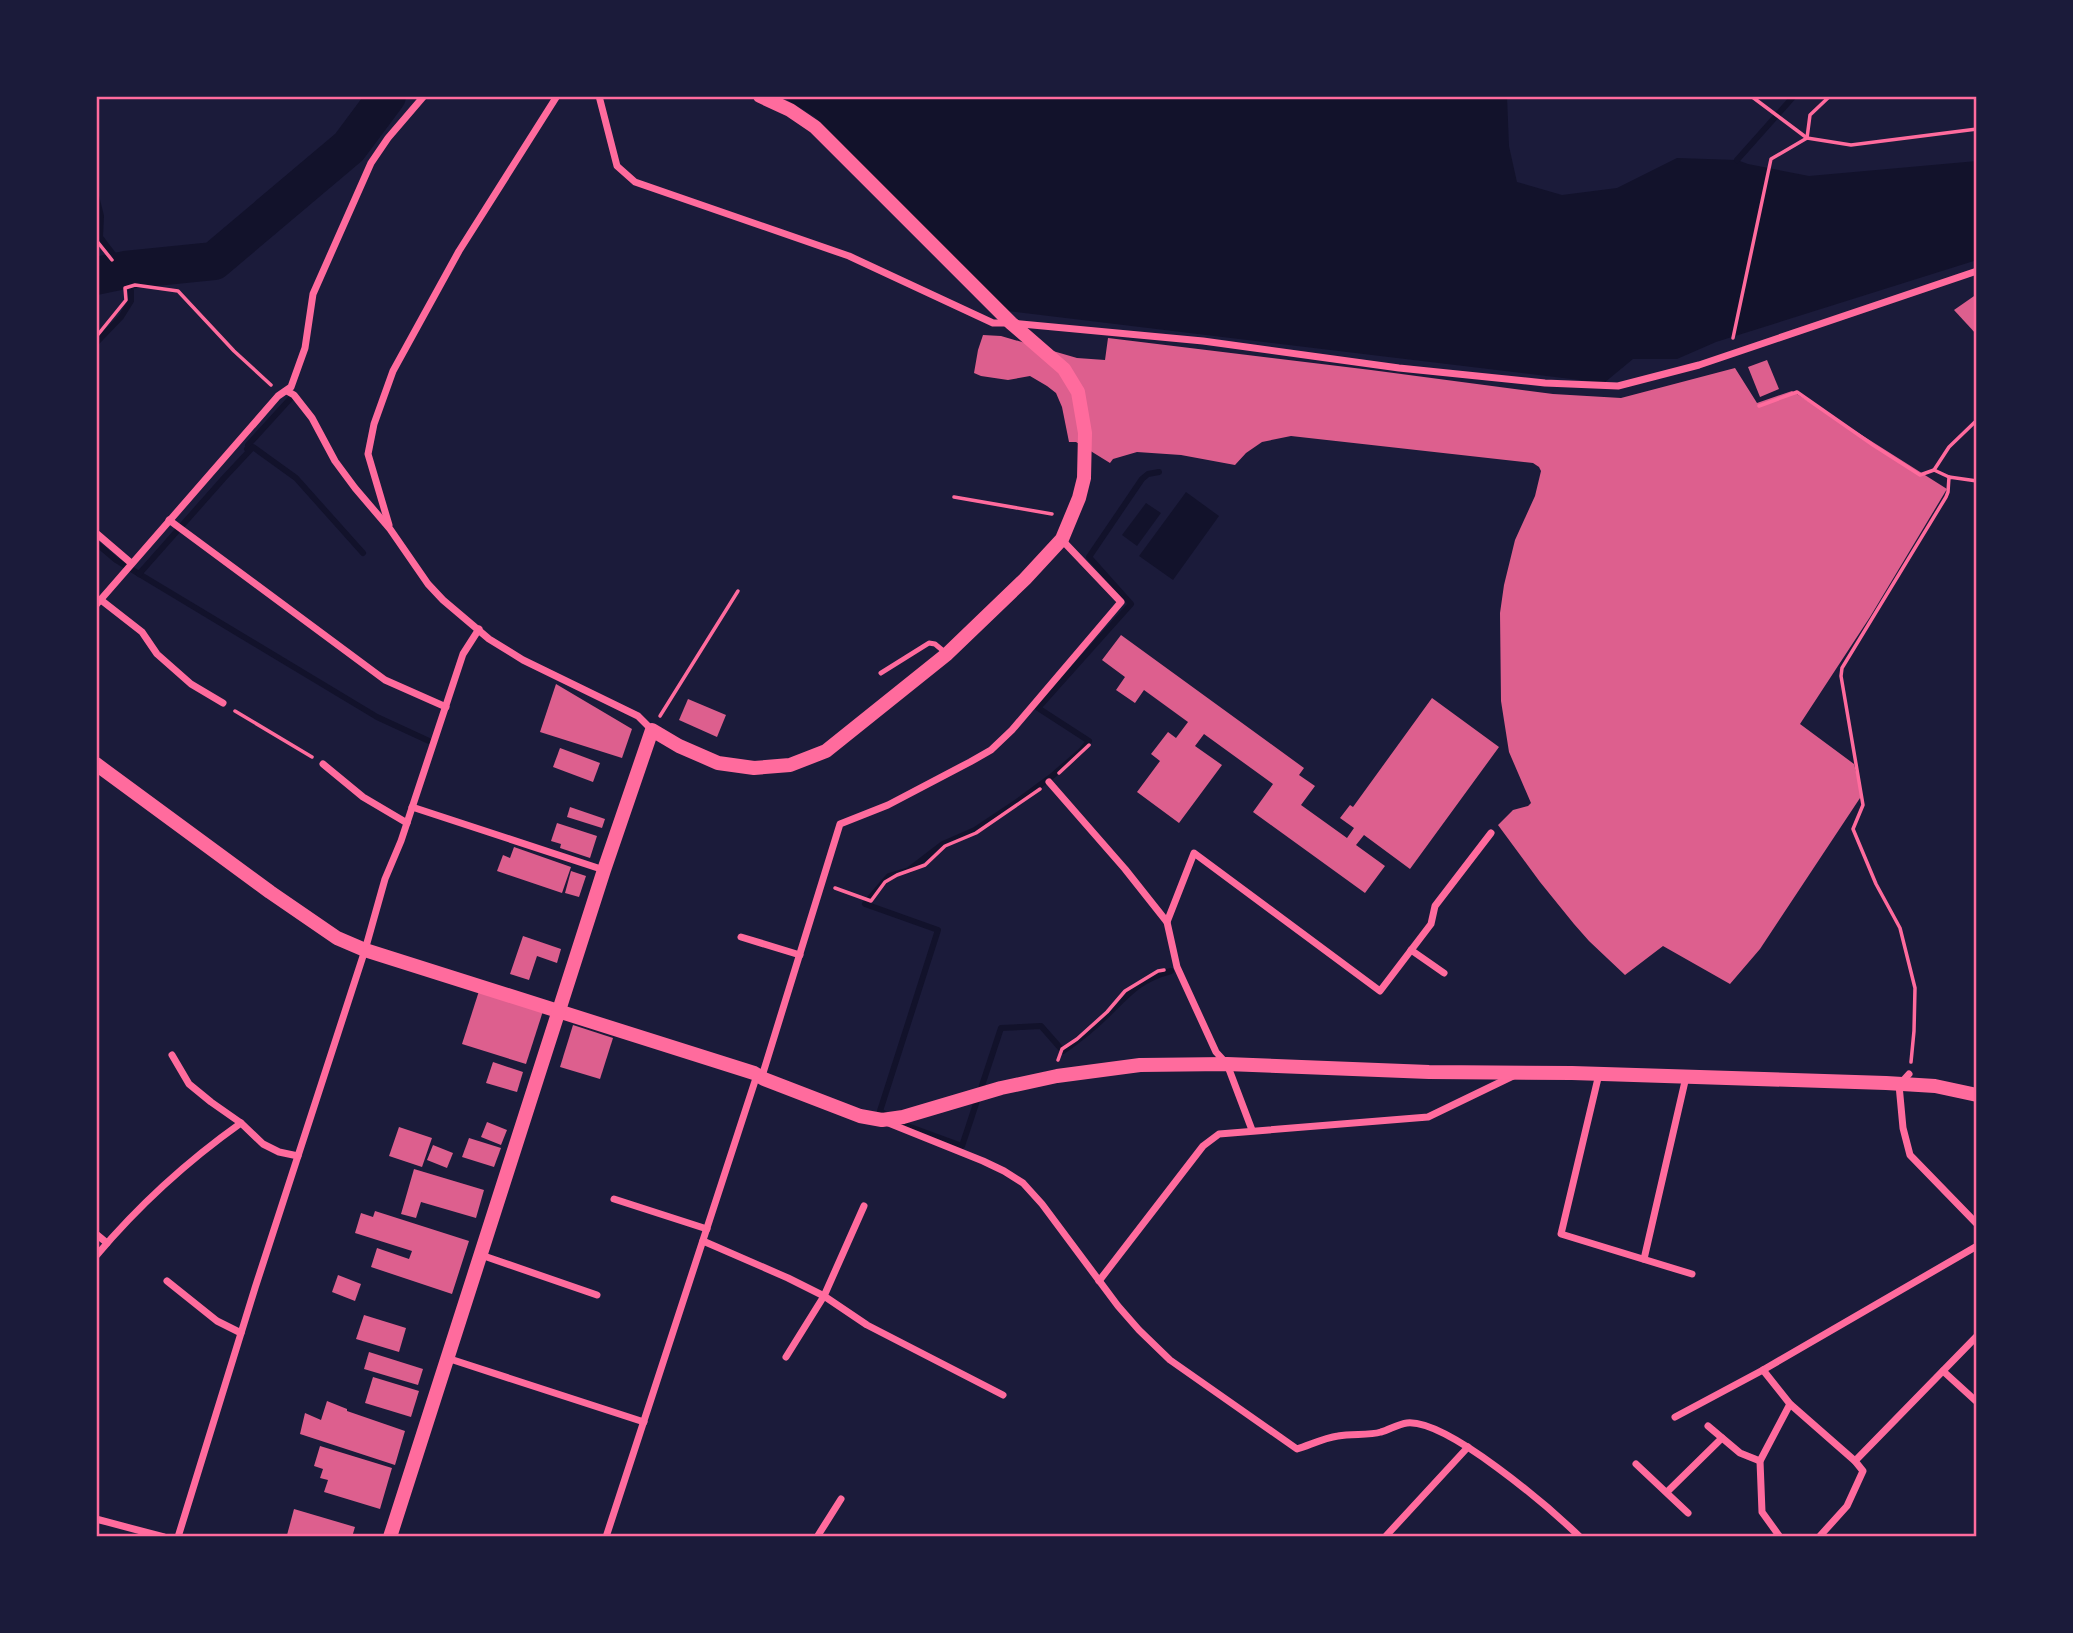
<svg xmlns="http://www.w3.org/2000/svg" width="2073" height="1633" font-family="Poppins,sans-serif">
	<rect width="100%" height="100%" fill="#1b1b3a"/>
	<g fill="#12122b">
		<path d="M 781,96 L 1507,96 L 1509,146 L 1517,182 L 1562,195 L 1617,188 L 1677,158 L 1737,160 L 1748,164 L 1809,176 L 1977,161 L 1977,260 L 1716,342 L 1677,359 L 1633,359 L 1604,383 L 1007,311 L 815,117 Z"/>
		<path d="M 1186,492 L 1219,516 L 1173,580 L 1139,556 Z"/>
		<path d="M 1146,503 L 1161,513 L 1137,546 L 1122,535 Z"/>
	</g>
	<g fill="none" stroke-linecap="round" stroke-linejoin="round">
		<g stroke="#12122b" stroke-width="6">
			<path d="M 1737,160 L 1794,96"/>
			<path d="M 96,196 L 101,216 L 100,237 L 125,270 L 131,291 L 131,301 L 121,317 L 96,343"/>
			<path d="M 247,449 L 250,446 L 248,445 L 290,399"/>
			<path d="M 1159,472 L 1148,474 L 1142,479 L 1089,557 L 1131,604 L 1038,708 L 1089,741 L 1081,751 L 1051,777 L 1017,802 L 975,830 L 943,844 L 909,870 L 889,876 L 865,904 L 938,930 L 880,1111 L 902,1124 L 962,1146 L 1001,1028 L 1041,1026 L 1063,1051 C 1079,1040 1095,1027 1109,1013 C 1130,992 1141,979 1171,971"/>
			<path d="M 96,543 L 116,560 L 377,717 L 429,741"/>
			<path d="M 139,574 L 224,478 L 253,447 L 296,478 L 363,553"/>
		</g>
		<path stroke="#12122b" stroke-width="38" d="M 96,276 L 125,270 L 214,261 L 349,147 L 387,96"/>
	</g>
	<g fill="#dd5f8e">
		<path d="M 1977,294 L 1977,335 L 1954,310 Z"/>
		<path d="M 983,335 L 1001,336 L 1077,358 L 1105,360 L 1108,338 L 1371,370 L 1553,394 L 1621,398 L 1735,368 L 1757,403 L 1792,391 L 1947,489 L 1870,617 L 1800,724 L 1854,764 L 1862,795 L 1760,949 L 1730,984 L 1663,946 L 1625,975 L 1589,941 L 1574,924 L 1540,882 L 1498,825 L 1513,810 L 1528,806 L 1531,803 L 1509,752 L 1501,701 L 1500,613 L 1504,585 L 1515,540 L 1535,496 L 1541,471 L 1539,467 L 1533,463 L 1291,436 L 1262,442 L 1246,453 L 1235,465 L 1181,455 L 1137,452 L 1113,459 L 1110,463 L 1076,442 L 1069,442 L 1062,407 L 1056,393 L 1047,386 L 1030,376 L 1008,380 L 981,376 L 974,373 L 978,350 Z"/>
		<path d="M 1767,360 L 1779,389 L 1760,397 L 1748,367 Z"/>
		<path d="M 1121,635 L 1304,768 L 1299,775 L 1315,786 L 1301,805 L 1347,838 L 1354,828 L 1340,818 L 1350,805 L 1353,807 L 1432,698 L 1499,747 L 1410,869 L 1364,835 L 1356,845 L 1385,866 L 1365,893 L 1253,812 L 1273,784 L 1204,734 L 1195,746 L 1222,765 L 1179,823 L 1137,792 L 1160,761 L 1151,754 L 1168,732 L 1176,738 L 1188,722 L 1144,690 L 1135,703 L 1116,690 L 1125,677 L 1102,660 Z"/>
		<path d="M 556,684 L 632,729 L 622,758 L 540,732 Z"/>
		<path d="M 688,699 L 726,715 L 717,737 L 679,720 Z"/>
		<path d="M 560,748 L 600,763 L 593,782 L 553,767 Z"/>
		<path d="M 570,807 L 605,819 L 602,828 L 567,817 Z"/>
		<path d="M 557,823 L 597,836 L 590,858 L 560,848 L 561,844 L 551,841 Z"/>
		<path d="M 514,847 L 571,867 L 562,893 L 497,871 L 503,855 L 510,858 Z"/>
		<path d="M 571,871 L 586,876 L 579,897 L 565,893 Z"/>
		<path d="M 523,936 L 561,949 L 557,963 L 537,956 L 529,980 L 510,974 Z"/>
		<path d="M 479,991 L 543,1011 L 526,1064 L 462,1044 Z"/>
		<path d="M 573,1025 L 613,1038 L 600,1079 L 560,1067 Z"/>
		<path d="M 493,1062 L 523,1072 L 517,1092 L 486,1083 Z"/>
		<path d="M 487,1122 L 507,1130 L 501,1145 L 481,1137 Z"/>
		<path d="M 399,1127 L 432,1138 L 422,1167 L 389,1156 Z"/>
		<path d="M 469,1138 L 501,1148 L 494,1167 L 462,1157 Z"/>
		<path d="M 433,1145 L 453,1153 L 447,1168 L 427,1160 Z"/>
		<path d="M 414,1169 L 484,1190 L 476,1218 L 421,1202 L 416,1218 L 401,1214 Z"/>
		<path d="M 375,1211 L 469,1241 L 452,1294 L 371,1267 L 377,1248 L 409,1259 L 412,1251 L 355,1233 L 361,1213 L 373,1217 Z"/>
		<path d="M 338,1275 L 361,1284 L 355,1301 L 332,1292 Z"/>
		<path d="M 364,1315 L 406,1328 L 399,1352 L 356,1339 Z"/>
		<path d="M 369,1352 L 423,1369 L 418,1385 L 364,1369 Z"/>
		<path d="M 373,1377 L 419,1391 L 411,1417 L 365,1403 Z"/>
		<path d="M 327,1401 L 347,1409 L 347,1411 L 405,1431 L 395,1465 L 300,1434 L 305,1413 L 321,1420 Z"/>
		<path d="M 320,1446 L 392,1468 L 380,1509 L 324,1492 L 328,1480 L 320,1478 L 323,1469 L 314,1466 Z"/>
		<path d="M 294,1509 L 355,1527 L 352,1537 L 287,1535 Z"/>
	</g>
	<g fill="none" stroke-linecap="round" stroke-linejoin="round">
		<g stroke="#ff6b9d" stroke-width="3.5">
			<path d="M 1751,96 L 1807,138 L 1851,145 L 1977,129"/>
			<path d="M 96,240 L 112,260"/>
			<path d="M 96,337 L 126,300 L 125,288 L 135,285 L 178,291 L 234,351 L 271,385"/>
			<path d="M 1733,338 L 1771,159 L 1807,138 L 1810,115 L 1830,96"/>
			<path d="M 1759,406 L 1797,392 L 1873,445 L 1920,475 L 1934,470 L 1949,477"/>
			<path d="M 1934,470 L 1949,447 L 1977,420"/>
			<path d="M 954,497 L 1052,514"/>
			<path d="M 235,711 L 312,757"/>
			<path d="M 660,716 L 738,591"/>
			<path d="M 1059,773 L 1089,745"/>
			<path d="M 835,888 L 871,901 L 885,882 L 897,875 L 925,865 L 945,846 L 976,833 L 1040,789"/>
			<path d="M 1058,1060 L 1062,1049 L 1077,1039 L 1107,1012 L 1125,991 L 1158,971 L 1164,970"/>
			<path d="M 1911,1062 L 1914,1031 L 1915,988 L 1900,928 L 1876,884 L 1853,829 L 1863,805 L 1841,676 L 1842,668 L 1946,497 L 1948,492 L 1949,477 L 1977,481"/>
		</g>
		<path stroke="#ff6b9d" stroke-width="5" d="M 881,673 L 929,643 L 935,644 L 947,654"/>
		<g stroke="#ff6b9d" stroke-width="7">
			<path d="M 599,96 L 617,166 L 635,182 L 849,256 L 993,323 L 1011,323 L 1203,341 L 1399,368 L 1545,383 L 1618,386 L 1699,365 L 1977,271"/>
			<path d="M 287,391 L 294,395 L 312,418 L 335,461 L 355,488 L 390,529 L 428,584 L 443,600 L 489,639 L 523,660 L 638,716 L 652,730"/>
			<path d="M 169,520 L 385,680 L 446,707"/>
			<path d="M 389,525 L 368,454 L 374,424 L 393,371 L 459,251 L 557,96"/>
			<path d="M 96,533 L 131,563"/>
			<path d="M 101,600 L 142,632 L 157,654 L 191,684 L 223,703"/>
			<path d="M 96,605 L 278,396 L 291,387 L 305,348 L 313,294 L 371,163 L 388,138 L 424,96"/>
			<path d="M 323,764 L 363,797 L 407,823"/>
			<path d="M 1049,782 L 1125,869 L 1167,922"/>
			<path d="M 412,807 L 604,870"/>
			<path d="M 741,937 L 800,955"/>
			<path d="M 1411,950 L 1444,973"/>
			<path d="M 172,1055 L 189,1084 L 211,1102 L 241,1123 L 263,1144 L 279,1152 L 298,1156"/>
			<path d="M 1599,1074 L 1561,1234 L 1692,1274"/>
			<path d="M 1909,1074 L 1899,1085 L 1903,1128 L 1910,1155 L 1977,1224"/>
			<path d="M 886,1122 L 983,1161 L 1004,1171 L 1023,1183 L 1042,1204 L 1118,1306 L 1139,1330 L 1170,1360 L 1297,1449 C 1310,1445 1324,1438 1338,1436 C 1352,1433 1368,1436 1381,1432 C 1389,1430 1398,1424 1407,1423 C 1447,1419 1550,1508 1580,1537"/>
			<path d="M 1252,1130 L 1227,1064 L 1216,1052 L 1177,967 L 1167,922 L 1194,853 L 1380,991 L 1431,924 L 1435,906 L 1491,833"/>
			<path d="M 614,1199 L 707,1229"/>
			<path d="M 96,1234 L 107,1243"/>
			<path d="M 703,1241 L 788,1278 L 824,1296 L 867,1325 L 1003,1395"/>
			<path d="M 481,1255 L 597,1295"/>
			<path d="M 96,1256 C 139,1205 186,1162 241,1123"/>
			<path d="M 1644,1259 L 1686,1077"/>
			<path d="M 167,1281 L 217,1321 L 241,1333"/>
			<path d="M 1099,1281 L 1203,1146 L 1219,1134 L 1428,1117 L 1513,1076"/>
			<path d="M 786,1357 L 824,1296 L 864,1206"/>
			<path d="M 447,1358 L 644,1422"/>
			<path d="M 1763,1370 L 1790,1404 L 1855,1461 L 1863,1471 L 1847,1506 L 1819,1537"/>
			<path d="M 1943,1371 L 1977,1402"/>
			<path d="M 1675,1417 L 1763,1370 L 1977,1246"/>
			<path d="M 1708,1426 L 1740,1453 L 1760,1461"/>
			<path d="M 1855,1461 L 1977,1336"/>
			<path d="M 1636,1464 L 1688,1513"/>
			<path d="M 1667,1492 L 1722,1438"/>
			<path d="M 96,1519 L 164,1537"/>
			<path d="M 178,1537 L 255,1288 L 365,950 L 385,879 L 401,841 L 463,654 L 479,629"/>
			<path d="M 606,1537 L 755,1081 L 763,1073 L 840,824 L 888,805 L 970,762 L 991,750 L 1012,730 L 1121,602 L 1062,540"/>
			<path d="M 817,1537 L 841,1499"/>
			<path d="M 1385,1537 L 1468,1447"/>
			<path d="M 1780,1537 L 1762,1512 L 1760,1461 L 1790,1404"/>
		</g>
		<g stroke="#ff6b9d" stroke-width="14">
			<path d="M 96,764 L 270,892 L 337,938 L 365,950 L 754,1073 L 764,1079 L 860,1116 L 882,1120 L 903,1117 L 1001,1088 L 1057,1076 L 1140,1065 L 1227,1064 L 1429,1072 L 1572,1073 L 1886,1083 L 1935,1086 L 1977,1095"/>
			<path d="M 390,1537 L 604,870 L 652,730 L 679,746 L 718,763 L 754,768 L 790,765 L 826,751 L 947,654 L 1025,579 L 1062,539 L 1079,498 L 1084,478 L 1085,433 L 1078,392 L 1064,369 L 1011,323 L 815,127 L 790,110 L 760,96"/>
		</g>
	</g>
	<rect width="2073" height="1633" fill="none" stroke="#1b1b3a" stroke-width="196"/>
	<rect x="98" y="98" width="1877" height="1437" fill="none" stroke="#ff6b9d" stroke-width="2.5"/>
</svg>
